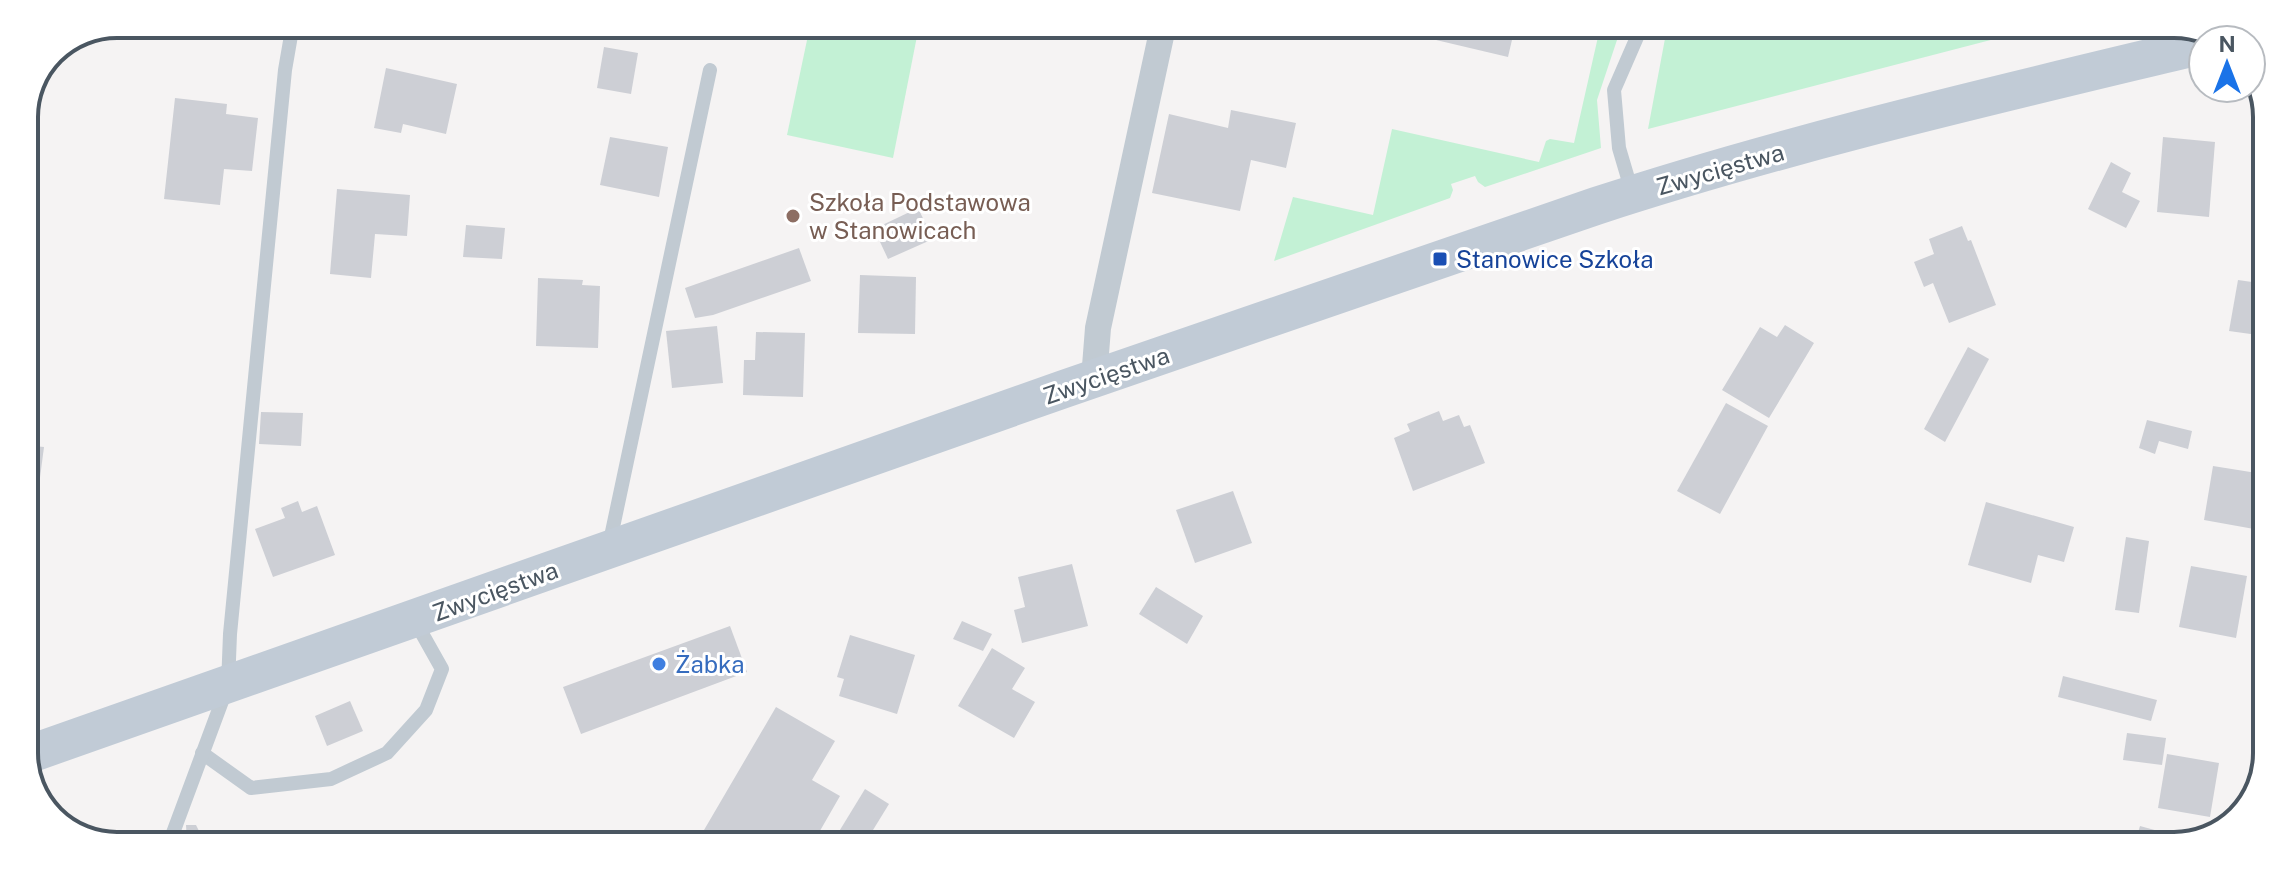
<svg xmlns="http://www.w3.org/2000/svg" width="2291" height="870" font-family="'Public Sans',sans-serif">
	<rect width="100%" height="100%" fill="#f5f3f3"/>
	<g fill="#c3f1d5">
		<path d="M 810,26 L 919,26 L 893,158 L 787,135 Z"/>
		<path d="M 1600,28 L 1621,28 L 1597,100 L 1601,148 L 1485,187 L 1478,182 L 1475,176 L 1451,184 L 1453,190 L 1450,198 L 1274,261 L 1293,197 L 1373,215 L 1392,129 L 1539,162 L 1546,141 L 1550,139 L 1574,143 Z"/>
		<path d="M 1667,28 L 2033,29 L 1648,129 Z"/>
	</g>
	<g fill="#cdcfd5">
		<path d="M 345,25 L 402,25 L 399,39 L 344,28 Z"/>
		<path d="M 1381,27 L 1515,27 L 1508,57 Z"/>
		<path d="M 604,47 L 638,53 L 631,94 L 597,88 Z"/>
		<path d="M 386,68 L 457,84 L 446,134 L 403,124 L 401,133 L 374,128 Z"/>
		<path d="M 175,98 L 227,104 L 226,114 L 258,118 L 252,171 L 224,169 L 220,205 L 164,199 Z"/>
		<path d="M 1231,110 L 1296,123 L 1286,168 L 1251,160 L 1240,211 L 1152,193 L 1169,114 L 1228,128 Z"/>
		<path d="M 610,137 L 668,147 L 659,197 L 600,185 Z"/>
		<path d="M 2163,137 L 2215,142 L 2209,217 L 2157,212 Z"/>
		<path d="M 2111,162 L 2131,173 L 2122,192 L 2140,201 L 2126,228 L 2088,209 Z"/>
		<path d="M 337,189 L 410,195 L 407,236 L 375,234 L 371,278 L 330,274 Z"/>
		<path d="M 918,208 L 933,239 L 888,259 L 874,229 Z"/>
		<path d="M 466,225 L 505,228 L 502,259 L 463,257 Z"/>
		<path d="M 1962,226 L 1968,241 L 1971,240 L 1996,305 L 1949,323 L 1933,283 L 1924,287 L 1914,262 L 1934,254 L 1929,239 Z"/>
		<path d="M 799,248 L 811,281 L 713,315 L 695,318 L 685,288 Z"/>
		<path d="M 860,275 L 916,277 L 915,334 L 858,333 Z"/>
		<path d="M 538,278 L 583,280 L 582,285 L 600,286 L 598,348 L 536,346 Z"/>
		<path d="M 2238,280 L 2266,284 L 2265,336 L 2229,331 Z"/>
		<path d="M 1785,325 L 1814,343 L 1769,418 L 1722,390 L 1760,327 L 1777,337 Z"/>
		<path d="M 717,326 L 723,383 L 672,388 L 666,331 Z"/>
		<path d="M 756,332 L 805,333 L 803,397 L 743,395 L 744,360 L 755,360 Z"/>
		<path d="M 1968,347 L 1989,359 L 1945,442 L 1924,429 Z"/>
		<path d="M 1726,403 L 1768,426 L 1720,514 L 1677,491 Z"/>
		<path d="M 1439,411 L 1443,421 L 1459,415 L 1464,427 L 1470,425 L 1485,463 L 1413,491 L 1394,438 L 1410,431 L 1407,424 Z"/>
		<path d="M 261,412 L 303,413 L 301,446 L 259,444 Z"/>
		<path d="M 2147,420 L 2192,431 L 2188,449 L 2159,441 L 2155,454 L 2139,448 Z"/>
		<path d="M 24,445 L 44,447 L 36,508 L 24,507 Z"/>
		<path d="M 2213,466 L 2263,474 L 2254,529 L 2204,520 Z"/>
		<path d="M 1233,491 L 1252,543 L 1195,563 L 1176,510 Z"/>
		<path d="M 298,501 L 302,512 L 317,506 L 335,555 L 273,577 L 255,529 L 285,518 L 281,508 Z"/>
		<path d="M 1986,502 L 2074,527 L 2064,562 L 2038,555 L 2031,583 L 1968,565 Z"/>
		<path d="M 2126,537 L 2149,541 L 2139,613 L 2115,610 Z"/>
		<path d="M 1072,564 L 1088,626 L 1022,643 L 1014,610 L 1025,607 L 1018,577 Z"/>
		<path d="M 2191,566 L 2247,576 L 2236,638 L 2179,627 Z"/>
		<path d="M 1156,587 L 1203,616 L 1187,644 L 1139,614 Z"/>
		<path d="M 962,621 L 992,634 L 983,651 L 953,639 Z"/>
		<path d="M 730,626 L 747,672 L 581,734 L 563,687 Z"/>
		<path d="M 850,635 L 915,655 L 897,714 L 839,696 L 844,679 L 837,677 Z"/>
		<path d="M 992,648 L 1025,668 L 1012,689 L 1035,702 L 1014,738 L 958,706 Z"/>
		<path d="M 2063,676 L 2157,700 L 2151,721 L 2058,697 Z"/>
		<path d="M 350,701 L 363,731 L 327,746 L 315,716 Z"/>
		<path d="M 776,707 L 835,741 L 812,780 L 840,796 L 813,843 L 697,842 Z"/>
		<path d="M 2127,733 L 2166,738 L 2162,765 L 2123,760 Z"/>
		<path d="M 2167,754 L 2219,763 L 2210,817 L 2158,808 Z"/>
		<path d="M 865,789 L 889,804 L 865,843 L 832,843 Z"/>
		<path d="M 186,825 L 196,825 L 204,841 L 187,841 Z"/>
		<path d="M 2140,826 L 2191,840 L 2174,846 L 2134,846 Z"/>
	</g>
	<g fill="none" stroke-linecap="round" stroke-linejoin="round">
		<g stroke="#c1cad2" stroke-width="14">
			<path d="M 1632,192 L 1619,148 L 1614,90 L 1641,28"/>
			<path d="M 609,546 L 710,70"/>
			<path d="M 202,753 L 251,788 L 331,779 L 387,753 L 426,710 L 442,669 L 415,621"/>
			<path d="M 170,841 L 228,685 L 230,634 L 285,70 L 293,24"/>
		</g>
		<path stroke="#c1cad2" stroke-width="26" d="M 1094,379 L 1098,328 L 1163,27"/>
		<path stroke="#c1cbd6" stroke-width="38" d="M 24,756 L 1064,389 L 1596,206 C 1795,141 2000,94 2203,45"/>
	</g>
	<circle fill="#8d6e63" stroke="#fff" stroke-width="3" cx="793" cy="216" r="8"/>
	<rect fill="#1a4fb4" stroke="#fff" stroke-width="3" x="1432" y="251" width="16" height="16" rx="4"/>
	<circle fill="#3f7fe0" stroke="#fff" stroke-width="3" cx="659" cy="664" r="8"/>
	<g text-anchor="middle" dominant-baseline="central" stroke-width="6" stroke-linejoin="round" paint-order="stroke">
		<g font-size="24" fill="#4a5661" stroke="#fff">
			<text transform="translate(1720 169) rotate(-16)">Zwycięstwa</text>
			<text transform="translate(1106 375) rotate(-19)">Zwycięstwa</text>
			<text transform="translate(495 591) rotate(-20)">Zwycięstwa</text>
		</g>
		<g font-size="24" fill="#785e54" stroke="#fff" text-anchor="start">
			<text x="809" y="202">Szkoła Podstawowa<tspan x="809" dy="28">w Stanowicach</tspan></text>
		</g>
		<g font-size="24" fill="#164399" stroke="#fff" text-anchor="start">
			<text x="1456" y="259">Stanowice Szkoła</text>
		</g>
		<g font-size="24" fill="#366cbe" stroke="#fff" text-anchor="start">
			<text x="675" y="664">Żabka</text>
		</g>
	</g>
	<path d="M0 0H2291V870H0ZM117 38H2174A79 79 0 0 1 2253 117V753A79 79 0 0 1 2174 832H117A79 79 0 0 1 38 753V117A79 79 0 0 1 117 38Z" fill="#fff" fill-rule="evenodd"/>
	<path fill="none" stroke="#4a5661" stroke-width="4" d="M117 38H2174A79 79 0 0 1 2253 117V753A79 79 0 0 1 2174 832H117A79 79 0 0 1 38 753V117A79 79 0 0 1 117 38Z"/>
	<g transform="translate(2227 64)"><circle r="38" fill="#ffffff" stroke="#b7bbc0" stroke-width="2"/>
	<path d="M0-6L14 30L0 20L-14 30Z" fill="#1a73e8"/>
	<text y="-12" font-size="22" font-weight="bold" text-anchor="middle" fill="#4a5661">N</text>
	</g>
</svg>
